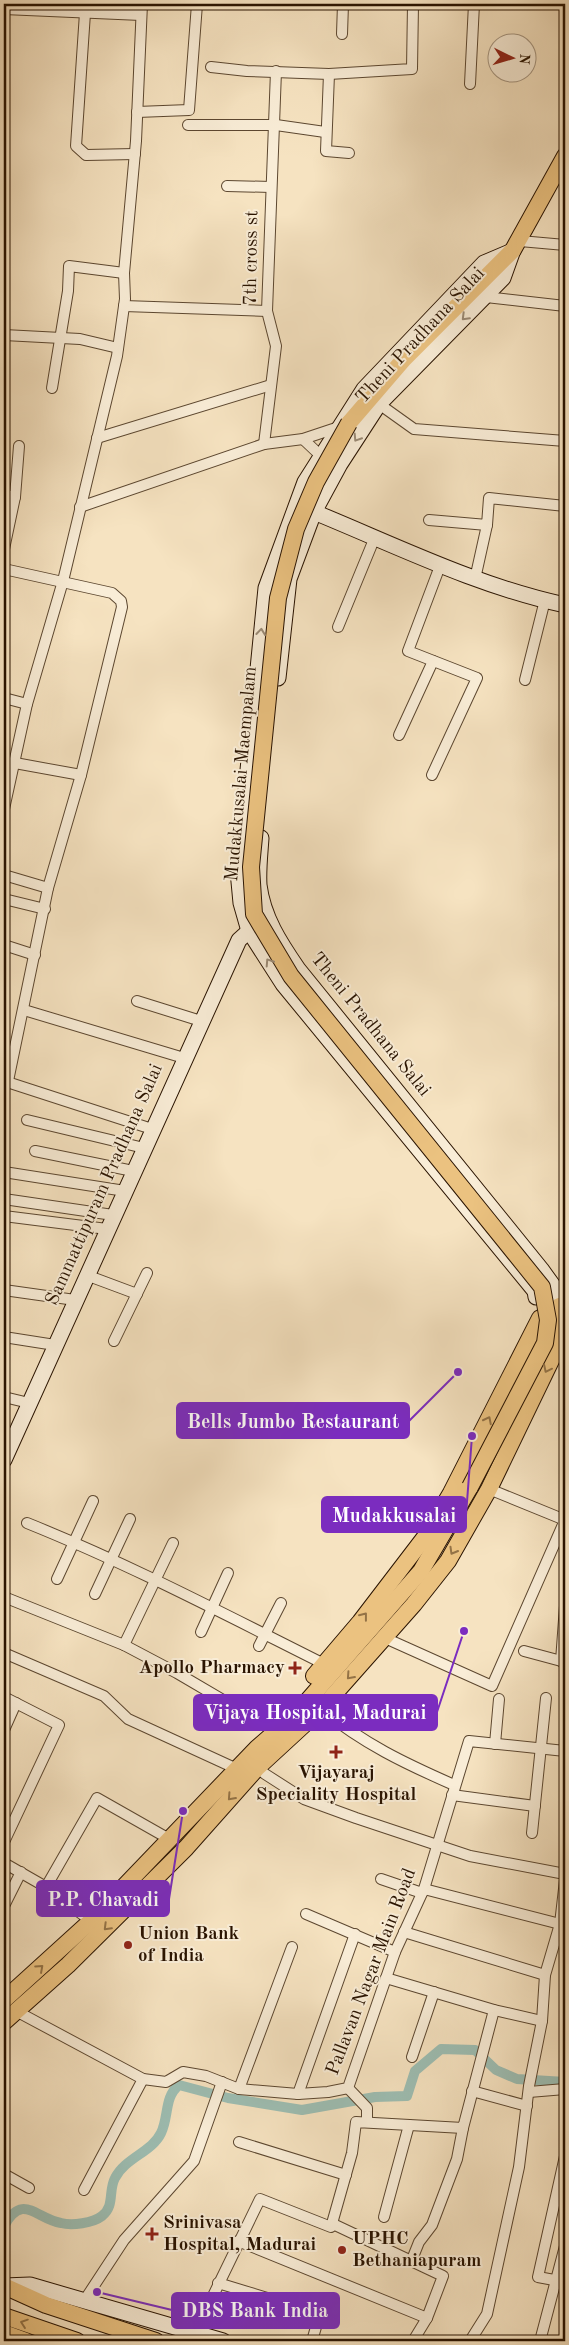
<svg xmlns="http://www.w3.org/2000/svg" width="569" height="2345" font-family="'Old Standard TT',serif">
	<rect width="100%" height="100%" fill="#f6e3c1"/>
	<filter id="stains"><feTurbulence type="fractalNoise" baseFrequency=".004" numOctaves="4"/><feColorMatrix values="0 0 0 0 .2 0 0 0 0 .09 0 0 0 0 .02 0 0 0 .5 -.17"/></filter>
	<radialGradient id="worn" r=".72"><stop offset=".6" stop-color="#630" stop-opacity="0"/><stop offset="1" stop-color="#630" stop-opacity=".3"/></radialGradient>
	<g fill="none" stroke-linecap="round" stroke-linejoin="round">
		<path stroke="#9dbeb3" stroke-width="10" d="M 4,2226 C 23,2192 36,2219 61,2223 C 72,2226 93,2223 102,2216 C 115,2206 108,2191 115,2178 C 125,2158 152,2152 161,2133 C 169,2117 164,2097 179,2085 L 228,2098 L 302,2110 L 375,2097 L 407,2096 L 415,2071 L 441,2049 L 475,2050 L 496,2070 L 517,2079 L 565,2082"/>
		<g stroke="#5c4730" stroke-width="12">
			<g id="street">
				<path d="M 4,9 L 141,15"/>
				<path d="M 85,13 L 76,146 L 86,155 L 135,154"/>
				<path d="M 342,34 L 343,4"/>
				<path d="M 211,67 L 247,71 L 329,74 L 412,69 L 413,4"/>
				<path d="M 329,74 L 326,151 L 349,153"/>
				<path d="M 470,84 L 474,4"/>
				<path d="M 137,112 L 189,110 L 197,4"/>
				<path d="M 188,125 L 276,125 L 325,132"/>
				<path d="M 227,186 L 271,187"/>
				<path d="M 520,241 L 565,245"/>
				<path d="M 486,297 L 565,306"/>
				<path d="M 124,306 L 267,311"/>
				<path d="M 4,335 L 80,339 L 118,348"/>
				<path d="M 52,388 L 68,291 L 69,266 L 124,273"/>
				<path d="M 379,404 L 414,429 L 565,441"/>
				<path d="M 97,438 L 271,385"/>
				<path d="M 303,439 L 321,456"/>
				<path d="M 264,444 L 276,346 L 267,311 L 276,71"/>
				<path d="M 4,495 L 15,497 L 4,549"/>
				<path d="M 15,497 L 19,446"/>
				<path d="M 80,507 L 264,444 L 303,439 L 339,427"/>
				<path d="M 429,520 L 487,525 L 489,498 L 565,506"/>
				<path d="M 4,569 L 112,593 L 121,601 L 122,607 L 81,775 L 48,888"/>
				<path d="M 475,579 L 487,525"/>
				<path d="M 338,627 L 375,537"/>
				<path d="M 525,680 L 545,600"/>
				<path d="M 4,698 L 27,704"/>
				<path d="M 399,735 L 433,661"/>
				<path d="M 15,763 L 81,775"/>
				<path d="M 432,775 L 477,678 L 408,651 L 440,566"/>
				<path d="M 4,809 L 27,704 L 63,581 L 117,356 L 125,299 L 124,273 L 136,141 L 142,4"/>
				<path d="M 4,875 L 48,888 L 8,1081"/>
				<path d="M 4,899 L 45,909"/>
				<path d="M 4,945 L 35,955"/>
				<path d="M 137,1001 L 201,1021"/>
				<path d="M 24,1010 L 184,1058"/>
				<path d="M 4,1081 L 152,1129"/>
				<path d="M 27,1120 L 144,1148"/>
				<path d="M 35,1151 L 133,1171"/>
				<path d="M 4,1172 L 125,1191"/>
				<path d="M 4,1199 L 113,1215"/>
				<path d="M 4,1216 L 107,1229"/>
				<path d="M 86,1275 L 137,1294"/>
				<path d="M 4,1290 L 75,1300"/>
				<path d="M 4,1337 L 55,1345"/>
				<path d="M 114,1341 L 147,1273"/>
				<path d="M 4,1397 L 29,1403"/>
				<path d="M 489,1489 L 565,1520"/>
				<path d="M 27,1523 C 129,1564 226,1615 324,1664"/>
				<path d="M 57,1579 L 93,1501"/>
				<path d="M 95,1594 L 130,1519"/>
				<path d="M 4,1597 L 124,1645 L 173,1543"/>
				<path d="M 201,1632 L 228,1573"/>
				<path d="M 385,1638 L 492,1686 L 565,1520"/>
				<path d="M 124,1645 L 177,1673 L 269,1727"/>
				<path d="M 259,1646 L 281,1603"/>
				<path d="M 524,1651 L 565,1662"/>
				<path d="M 4,1653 L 104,1696 L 128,1719 L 237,1769"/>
				<path d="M 561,1661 L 565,1606"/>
				<path d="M 4,1697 L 59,1725 L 4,1842"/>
				<path d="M 321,1709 C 364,1744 404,1763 454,1785"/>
				<path d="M 4,1730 L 16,1703"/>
				<path d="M 495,1744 L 499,1699"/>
				<path d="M 254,1764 L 265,1774 L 304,1799 L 356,1818 L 470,1856 L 565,1874"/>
				<path d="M 452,1795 L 535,1806"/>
				<path d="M 532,1833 L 546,1698"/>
				<path d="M 4,1863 L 46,1887 L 91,1921"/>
				<path d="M 381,1879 L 422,1893"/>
				<path d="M 46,1887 L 97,1798 L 171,1840"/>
				<path d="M 424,1889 L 560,1924"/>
				<path d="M 4,1906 L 21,1872"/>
				<path d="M 306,1914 L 395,1952"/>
				<path d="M 404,1932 L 545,1975"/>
				<path d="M 386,1978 L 494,2010 L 542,2021"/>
				<path d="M 16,2011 L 143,2079 L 166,2082 L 183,2072 L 206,2076 L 239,2089 L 298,2094 L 328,2092 L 348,2088 L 395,1952 L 424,1889 L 469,1741 L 565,1751"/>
				<path d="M 412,2057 L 434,1992"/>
				<path d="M 348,2088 L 367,2108 L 367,2122"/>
				<path d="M 239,2089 L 292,1947"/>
				<path d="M 472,2091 L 527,2106"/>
				<path d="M 529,2092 L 565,2089"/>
				<path d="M 298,2094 L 355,1934"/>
				<path d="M 239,2142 L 346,2175"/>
				<path d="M 565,2156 L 538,2277 L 565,2282"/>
				<path d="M 4,2174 L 29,2188"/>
				<path d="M 84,2190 L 143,2079"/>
				<path d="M 384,2217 L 409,2125"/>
				<path d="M 238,2241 L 427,2318 L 443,2276 L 333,2224"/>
				<path d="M 411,2262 L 419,2242 L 432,2225 L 457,2159 L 463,2128"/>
				<path d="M 218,2283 L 277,2301"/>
				<path d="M 84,2301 L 124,2240 L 194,2161 L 222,2082"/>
				<path d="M 195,2333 L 260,2199 L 331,2227 L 352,2153 L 356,2122 L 463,2128 L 494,2010"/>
				<path d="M 312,2341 L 318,2320"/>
				<path d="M 413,2341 L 427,2318"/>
				<path d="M 470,2341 L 487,2314 L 519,2167 L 529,2086 L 542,2021 L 545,1975 L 560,1924 L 565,1880"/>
				<path d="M 540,2341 L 565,2246"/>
			</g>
		</g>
		<g stroke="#291300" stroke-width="17">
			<g id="secondary">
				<path d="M 510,252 L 484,263 L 364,389 L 305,482 L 266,588 L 238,871 L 241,903 L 249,931 L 283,984 L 535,1291 L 536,1297"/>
				<path d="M 314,512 C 397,546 477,586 565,605"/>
				<path d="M 278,678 L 289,579 L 314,512 L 340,464 L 379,404 L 503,278 L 513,250"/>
				<path d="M 261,838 C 260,853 258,870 259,885 C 263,917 280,943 298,969 L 541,1269 L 554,1287 L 559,1306"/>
				<path d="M 4,1460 L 239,940 L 249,931 L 257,927"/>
				<path d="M 4,2286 L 30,2285 L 223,2341"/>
			</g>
		</g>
		<g stroke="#291300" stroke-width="18">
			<g id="primary">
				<path d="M 349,423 L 404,359 L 513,250 L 565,156"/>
				<path d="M 314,1676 L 360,1622 L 425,1537 L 451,1493 L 540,1318"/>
				<path d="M 4,2000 L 91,1921 L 257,1748 L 296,1714 L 421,1571 L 470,1487"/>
				<path d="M 4,2022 L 68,1965 L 186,1848 L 258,1767 L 321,1709 L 414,1604 L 448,1561 L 489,1489 L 556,1350 L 562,1321 L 559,1306"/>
				<path d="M 4,2286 L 46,2305 L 156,2341"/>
				<path d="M 4,2316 L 77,2341"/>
				<path d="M 4,2333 L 26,2341"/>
			</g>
		</g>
		<use href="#street" stroke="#f9edd7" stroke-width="10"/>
		<use href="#secondary" stroke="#f9edd7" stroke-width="15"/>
		<use href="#primary" stroke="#ebc280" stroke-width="16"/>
		<g stroke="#291300" stroke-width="18" stroke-linecap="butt">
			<path id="primary-bridge" d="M 349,423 L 316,482 L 296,529 L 278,598 L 251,867 L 254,914 L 291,976 L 542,1287 L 548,1320 L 545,1343 L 470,1487"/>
		</g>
		<use href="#primary-bridge" stroke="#ebc280" stroke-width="16"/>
	</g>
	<defs><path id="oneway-chevron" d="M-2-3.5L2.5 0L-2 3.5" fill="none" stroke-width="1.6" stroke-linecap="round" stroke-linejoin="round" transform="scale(1.25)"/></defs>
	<g stroke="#9b8b76">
		<use href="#oneway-chevron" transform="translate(465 317) rotate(135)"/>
		<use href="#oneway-chevron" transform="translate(357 438) rotate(123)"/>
		<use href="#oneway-chevron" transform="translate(261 632) rotate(-84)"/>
		<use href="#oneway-chevron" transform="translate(269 962) rotate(-123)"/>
	</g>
	<g stroke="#947346">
		<use href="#oneway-chevron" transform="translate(547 1369) rotate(116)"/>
		<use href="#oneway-chevron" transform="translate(488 1420) rotate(-63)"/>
		<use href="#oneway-chevron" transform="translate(453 1551) rotate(120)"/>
		<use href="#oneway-chevron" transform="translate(364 1616) rotate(-52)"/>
		<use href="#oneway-chevron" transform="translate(350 1676) rotate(132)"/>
		<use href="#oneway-chevron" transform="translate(231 1797) rotate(132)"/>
		<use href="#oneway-chevron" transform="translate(107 1927) rotate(135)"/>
		<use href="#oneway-chevron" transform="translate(40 1968) rotate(-42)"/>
		<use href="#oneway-chevron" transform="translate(24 2323) rotate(-161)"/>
	</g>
	<g fill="#8f2418" stroke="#f9edd7" stroke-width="2">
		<path d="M292.5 1660.5h5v5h5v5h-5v5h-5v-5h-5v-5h5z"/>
		<path d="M333.5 1744.5h5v5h5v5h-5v5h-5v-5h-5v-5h5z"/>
		<circle cx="128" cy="1945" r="5"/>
		<path d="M149.5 2226.5h5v5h5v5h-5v5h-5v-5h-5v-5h5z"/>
		<circle cx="342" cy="2250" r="5"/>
	</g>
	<g text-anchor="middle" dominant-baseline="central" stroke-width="4" stroke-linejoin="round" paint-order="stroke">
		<g font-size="19" fill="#291300" stroke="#f9edd7">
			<text transform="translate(252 258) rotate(-89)">7th cross st</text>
			<text transform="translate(421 336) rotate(-47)">Theni Pradhana Salai</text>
			<text transform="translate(242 774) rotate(-85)">Mudakkusalai Maempalam</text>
			<text transform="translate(370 1025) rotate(51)">Theni Pradhana Salai</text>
			<text transform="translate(105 1185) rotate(-66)">Sammattipuram Pradhana Salai</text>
			<text transform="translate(372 1972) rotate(-69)">Pallavan Nagar Main Road</text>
		</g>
		<g font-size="19" font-weight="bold" fill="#291300" stroke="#f9edd7" text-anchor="start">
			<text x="285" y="1668" text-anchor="end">Apollo Pharmacy</text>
			<text x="336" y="1773" text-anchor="middle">Vijayaraj<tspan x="336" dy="22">Speciality Hospital</tspan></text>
			<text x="138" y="1934">Union Bank<tspan x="138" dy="22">of India</tspan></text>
			<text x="163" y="2223">Srinivasa<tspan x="163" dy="22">Hospital, Madurai</tspan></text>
			<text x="352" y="2239">UPHC<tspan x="352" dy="22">Bethaniapuram</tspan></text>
		</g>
	</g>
	<path fill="none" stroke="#7b2cbf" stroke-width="2" d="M458 1372L409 1421M472 1436L466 1515M464 1631L437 1712M183 1811L169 1899M97 2292L172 2310"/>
	<g fill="#7b2cbf" stroke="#f9edd7" stroke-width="2">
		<circle cx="458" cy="1372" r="5"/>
		<circle cx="472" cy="1436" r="5"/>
		<circle cx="464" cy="1631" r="5"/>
		<circle cx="183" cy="1811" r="5"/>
		<circle cx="97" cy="2292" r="5"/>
	</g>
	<g fill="#7b2cbf" stroke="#7b2cbf" stroke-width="2">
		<rect x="177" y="1403" width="232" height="35" rx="5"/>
		<rect x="322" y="1497" width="144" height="35" rx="5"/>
		<rect x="194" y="1695" width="243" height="35" rx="5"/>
		<rect x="37" y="1881" width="132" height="35" rx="5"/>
		<rect x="172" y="2293" width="167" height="35" rx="5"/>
	</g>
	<g font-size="20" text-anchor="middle" font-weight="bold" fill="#fff">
		<text x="293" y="1428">Bells Jumbo Restaurant</text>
		<text x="394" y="1522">Mudakkusalai</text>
		<text x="315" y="1719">Vijaya Hospital, Madurai</text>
		<text x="103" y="1906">P.P. Chavadi</text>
		<text x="255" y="2317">DBS Bank India</text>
	</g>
	<rect width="569" height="2345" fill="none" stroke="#f6e3c1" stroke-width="20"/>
	<rect x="5" y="5" width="559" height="2335" fill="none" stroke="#291300" stroke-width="2.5"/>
	<rect x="10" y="10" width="549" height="2325" fill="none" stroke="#291300"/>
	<g transform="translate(512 58) rotate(95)"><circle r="24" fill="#f9edd7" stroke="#a69681"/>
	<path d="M0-4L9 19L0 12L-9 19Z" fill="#8f2418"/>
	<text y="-8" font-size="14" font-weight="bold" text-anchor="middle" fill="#291300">N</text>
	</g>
	<rect width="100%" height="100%" filter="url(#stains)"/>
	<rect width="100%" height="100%" fill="url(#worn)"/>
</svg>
